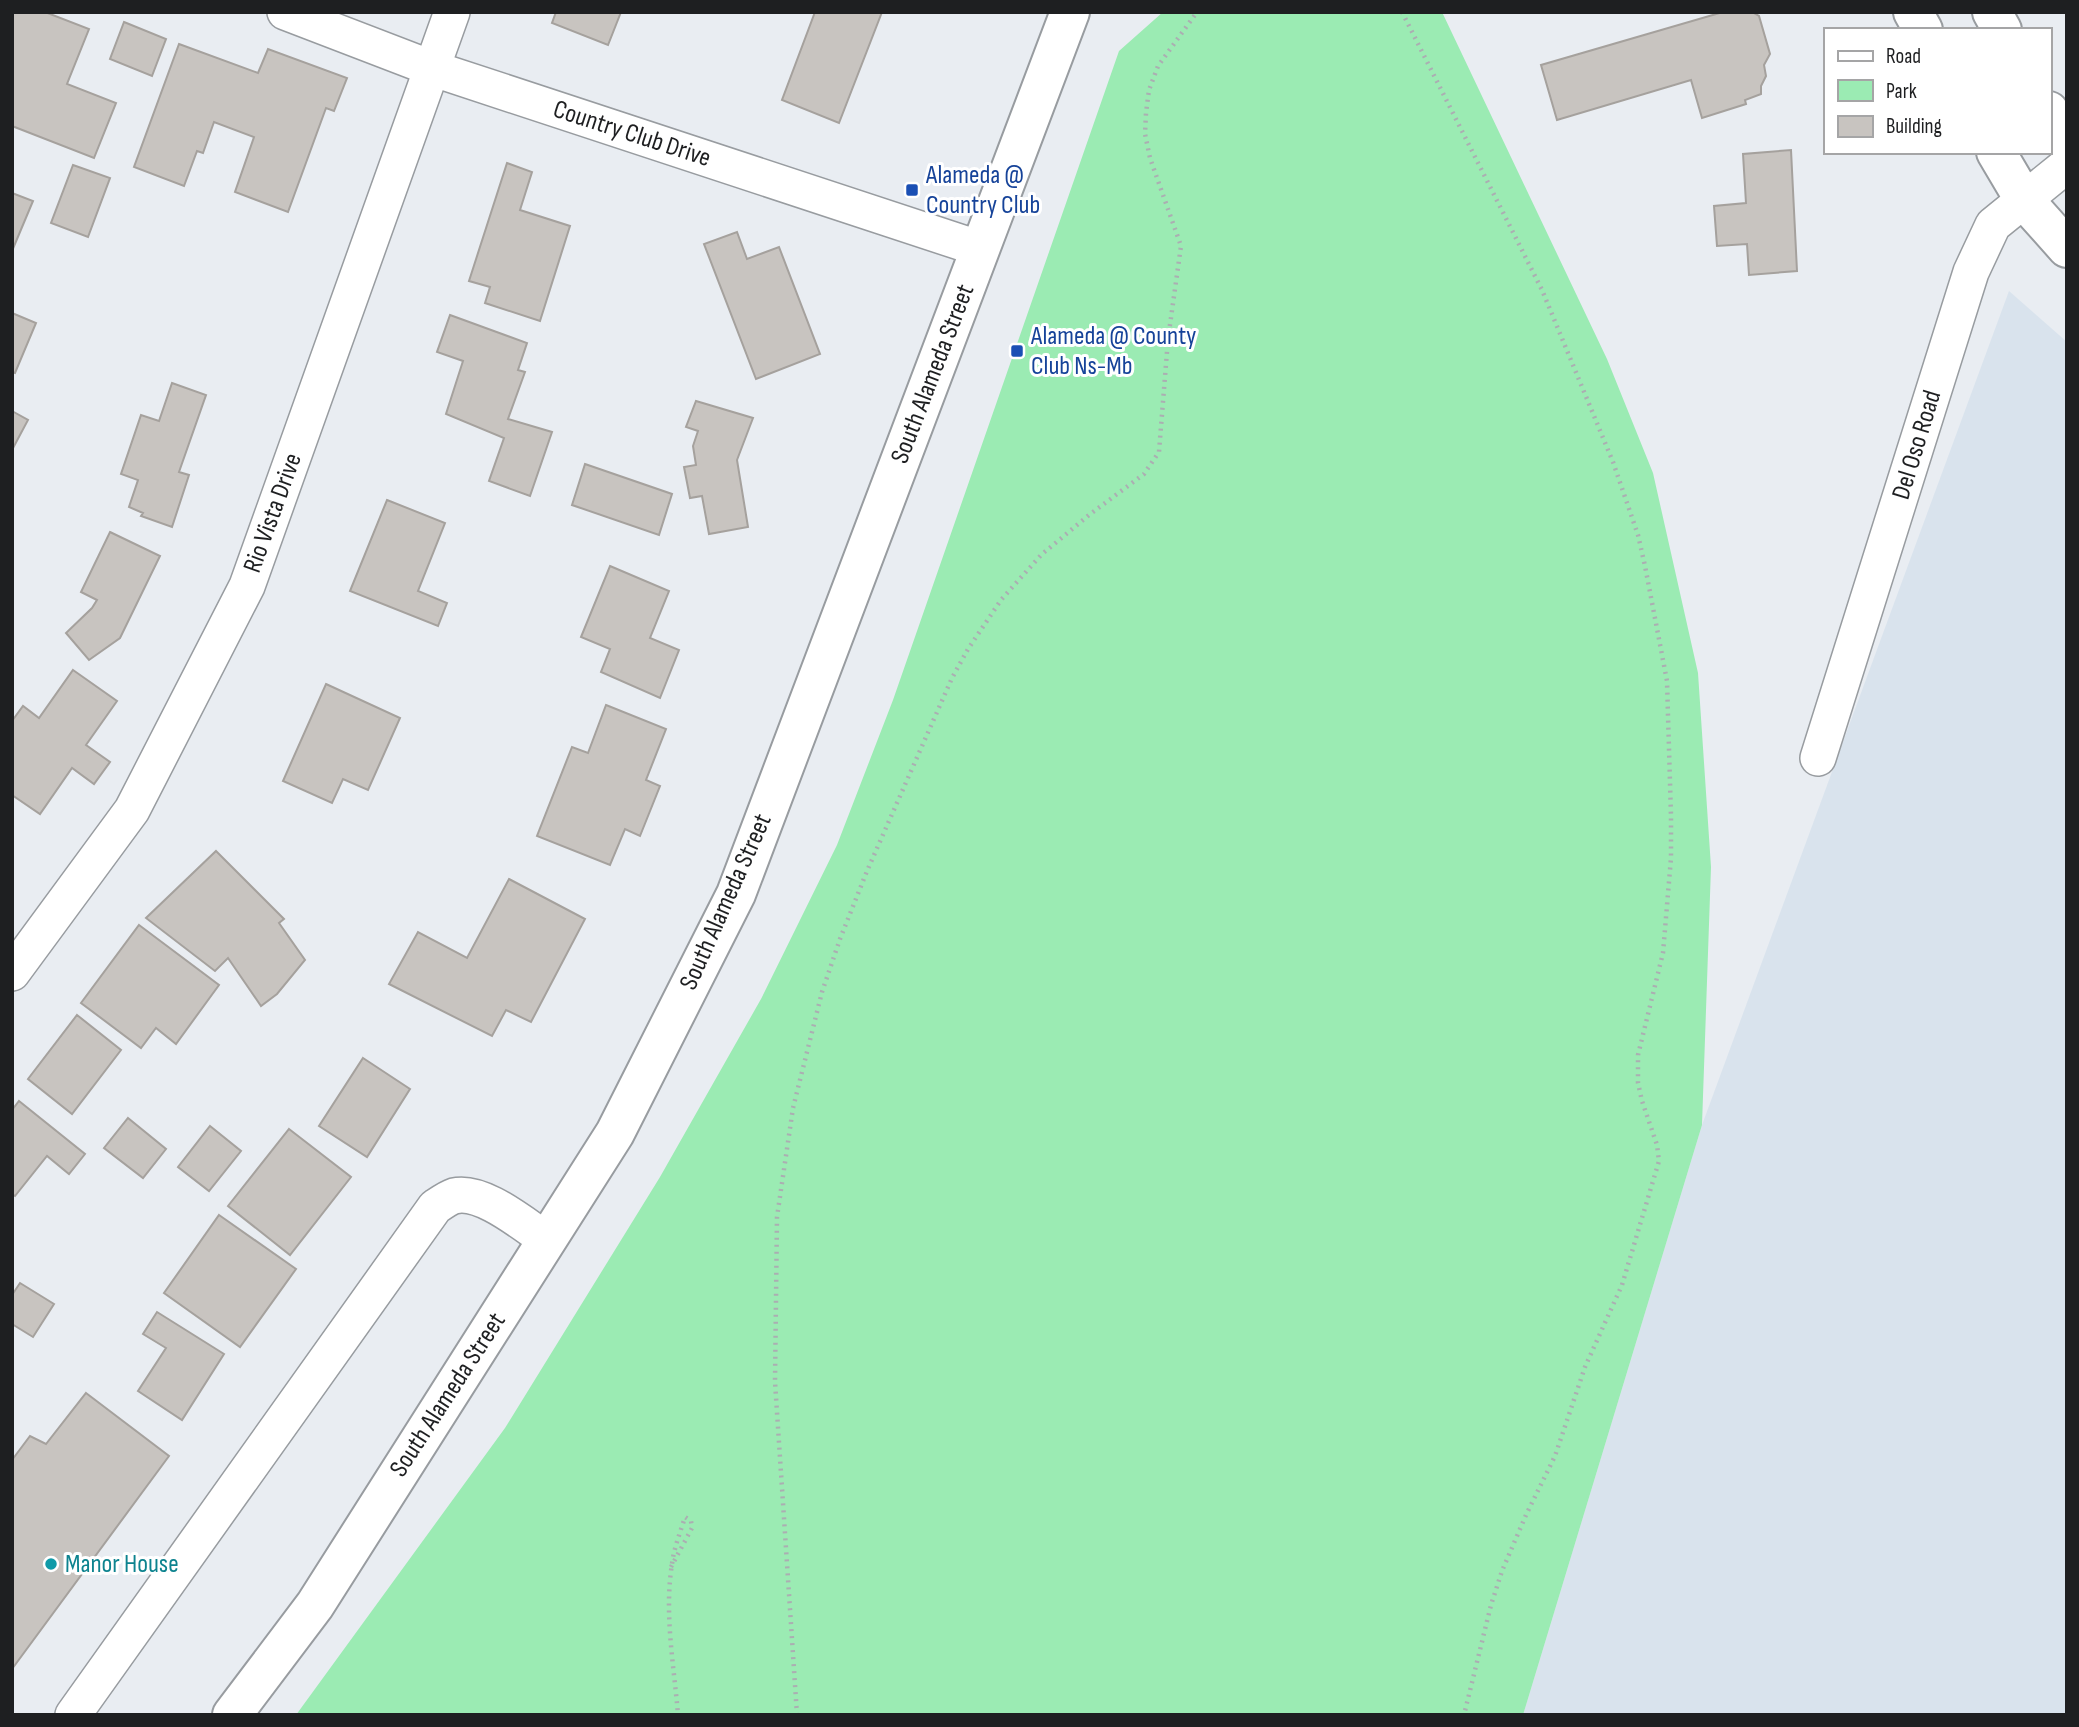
<svg xmlns="http://www.w3.org/2000/svg" width="2079" height="1727" font-family="'Sofia Sans Condensed',sans-serif">
	<rect width="100%" height="100%" fill="#e9edf2"/>
	<path fill="#d9e3ed" d="M 2009,291 L 2067,342 L 2067,1715 L 1523,1715 L 1702,1125 Z"/>
	<path fill="#9bebb3" d="M 1163,12 L 1442,12 L 1607,359 L 1653,473 L 1698,673 L 1711,867 L 1702,1125 L 1523,1715 L 296,1715 L 505,1428 L 660,1177 L 761,999 L 837,845 L 893,700 L 1119,51 Z"/>
	<g fill="#c8c4c0" stroke="#a5a19d" stroke-width="2">
		<path d="M 12,12 L 45,12 L 89,29 L 67,84 L 116,103 L 94,158 L 12,126 Z"/>
		<path d="M 556,12 L 621,12 L 608,45 L 552,23 Z"/>
		<path d="M 815,12 L 882,12 L 839,123 L 782,100 Z"/>
		<path d="M 1723,12 L 1752,12 L 1759,16 L 1770,54 L 1764,65 L 1766,76 L 1761,86 L 1761,94 L 1745,100 L 1746,104 L 1702,118 L 1691,80 L 1557,120 L 1541,65 Z"/>
		<path d="M 124,22 L 166,39 L 152,76 L 110,59 Z"/>
		<path d="M 179,44 L 258,73 L 268,49 L 347,78 L 334,111 L 326,108 L 288,212 L 235,192 L 254,137 L 214,122 L 203,153 L 197,151 L 184,186 L 134,167 Z"/>
		<path d="M 1791,150 L 1797,271 L 1749,275 L 1747,244 L 1717,246 L 1714,206 L 1746,203 L 1743,154 Z"/>
		<path d="M 507,163 L 532,172 L 520,210 L 570,226 L 540,321 L 485,303 L 490,287 L 469,281 Z"/>
		<path d="M 73,165 L 110,178 L 88,237 L 51,223 Z"/>
		<path d="M 12,193 L 33,201 L 12,251 Z"/>
		<path d="M 737,232 L 747,259 L 779,247 L 820,354 L 756,379 L 704,244 Z"/>
		<path d="M 12,313 L 36,323 L 15,373 L 12,372 Z"/>
		<path d="M 450,315 L 527,343 L 518,370 L 525,372 L 508,419 L 552,432 L 530,496 L 489,481 L 504,438 L 446,414 L 463,361 L 437,352 Z"/>
		<path d="M 172,383 L 206,395 L 179,472 L 189,475 L 172,527 L 141,516 L 143,513 L 129,507 L 138,480 L 121,474 L 141,415 L 159,421 Z"/>
		<path d="M 696,401 L 753,418 L 737,460 L 748,527 L 709,534 L 702,496 L 690,498 L 684,467 L 696,465 L 693,446 L 698,431 L 686,427 Z"/>
		<path d="M 12,411 L 28,420 L 12,450 Z"/>
		<path d="M 585,464 L 672,494 L 659,535 L 572,505 Z"/>
		<path d="M 387,500 L 445,523 L 418,591 L 447,603 L 438,626 L 350,591 Z"/>
		<path d="M 110,532 L 160,556 L 120,638 L 89,660 L 66,633 L 92,608 L 97,600 L 81,592 Z"/>
		<path d="M 610,566 L 669,591 L 650,638 L 679,650 L 660,698 L 601,672 L 610,649 L 581,637 Z"/>
		<path d="M 73,670 L 117,701 L 86,745 L 110,762 L 94,784 L 72,768 L 40,814 L 12,795 L 12,721 L 23,706 L 39,718 Z"/>
		<path d="M 326,684 L 400,718 L 368,790 L 343,779 L 332,803 L 283,781 Z"/>
		<path d="M 606,705 L 666,729 L 646,780 L 660,786 L 640,836 L 625,829 L 610,865 L 537,836 L 572,747 L 588,753 Z"/>
		<path d="M 216,851 L 284,919 L 279,923 L 305,960 L 277,994 L 261,1006 L 228,958 L 215,971 L 146,918 Z"/>
		<path d="M 509,879 L 585,919 L 531,1022 L 506,1010 L 492,1036 L 389,984 L 418,932 L 467,958 Z"/>
		<path d="M 139,925 L 219,985 L 176,1044 L 156,1028 L 141,1048 L 81,1003 Z"/>
		<path d="M 77,1015 L 121,1050 L 72,1114 L 28,1079 Z"/>
		<path d="M 363,1058 L 410,1089 L 367,1157 L 319,1126 Z"/>
		<path d="M 19,1101 L 85,1154 L 69,1174 L 47,1156 L 15,1196 L 12,1194 L 12,1110 Z"/>
		<path d="M 128,1118 L 166,1149 L 143,1178 L 104,1148 Z"/>
		<path d="M 210,1126 L 241,1151 L 209,1191 L 178,1167 Z"/>
		<path d="M 289,1129 L 351,1177 L 290,1255 L 228,1206 Z"/>
		<path d="M 219,1215 L 296,1269 L 240,1347 L 164,1293 Z"/>
		<path d="M 20,1283 L 54,1304 L 33,1337 L 12,1324 L 12,1295 Z"/>
		<path d="M 157,1312 L 224,1354 L 182,1420 L 138,1391 L 166,1348 L 143,1334 Z"/>
		<path d="M 86,1393 L 169,1456 L 12,1669 L 12,1460 L 30,1436 L 46,1444 Z"/>
	</g>
	<g fill="none" stroke-linecap="round" stroke-linejoin="round">
		<g stroke="#989ca0" stroke-width="38">
			<g id="minor">
				<path d="M 285,12 L 431,68 L 981,249"/>
				<path d="M 1818,758 L 1971,272 L 1993,225 L 2067,165"/>
				<path d="M 12,973 L 132,810 L 247,586 L 452,12"/>
				<path d="M 73,1715 L 435,1207 C 441,1203 448,1198 454,1196 C 482,1189 524,1225 547,1240"/>
			</g>
		</g>
		<g stroke="#989ca0" stroke-width="42">
			<path id="secondary" d="M 232,1715 L 315,1605 L 615,1133 L 736,894 L 1070,12"/>
		</g>
		<g stroke="#989ca0" stroke-width="42">
			<g id="primary">
				<path d="M 1913,12 L 1923,30"/>
				<path d="M 1992,12 L 2002,30"/>
				<path d="M 2049,111 L 2067,141"/>
				<path d="M 1996,152 L 2025,201 L 2067,248"/>
			</g>
		</g>
		<g stroke="#abaeb2" stroke-width="4.5" stroke-dasharray="2 5" stroke-linecap="butt">
			<path d="M 1402,12 L 1542,290 L 1613,462 L 1638,535 L 1645,566 L 1667,681 L 1671,816 L 1671,858 L 1663,953 L 1638,1055 L 1638,1083 L 1642,1101 L 1657,1145 L 1659,1161 L 1622,1285 L 1585,1367 L 1555,1456 L 1526,1515 L 1502,1571 L 1491,1605 L 1464,1715"/>
			<path d="M 671,1567 L 692,1528 L 691,1521 L 685,1517 C 680,1533 674,1548 672,1564 C 664,1614 674,1665 678,1715"/>
			<path d="M 797,1715 L 775,1382 L 777,1217 L 793,1108 L 822,992 L 840,939 L 867,871 L 952,678 L 968,649 L 1001,600 L 1041,555 L 1089,515 L 1144,474 L 1159,452 L 1168,339 L 1181,246 L 1150,158 L 1145,134 L 1146,113 L 1149,90 L 1158,66 L 1197,12"/>
		</g>
		<use href="#minor" stroke="#fff" stroke-width="35"/>
		<use href="#secondary" stroke="#fff" stroke-width="38"/>
		<use href="#primary" stroke="#fff" stroke-width="38"/>
	</g>
	<g fill="#1a4fb4" stroke="#fff" stroke-width="2.5">
		<rect x="905" y="183" width="14" height="14" rx="3.5"/>
		<rect x="1010" y="344" width="14" height="14" rx="3.5"/>
	</g>
	<circle fill="#0f9aa8" stroke="#fff" stroke-width="2.5" cx="51" cy="1564" r="7"/>
	<g text-anchor="middle" dominant-baseline="central" stroke-width="6" stroke-linejoin="round" paint-order="stroke">
		<g font-size="26" fill="#1e1f21" stroke="#fff">
			<text transform="translate(632 134) rotate(18)">Country Club Drive</text>
			<text transform="translate(933 374) rotate(-69)">South Alameda Street</text>
			<text transform="translate(1917 445) rotate(-73)">Del Oso Road</text>
			<text transform="translate(273 513) rotate(-70)">Rio Vista Drive</text>
			<text transform="translate(726 902) rotate(-66)">South Alameda Street</text>
			<text transform="translate(448 1395) rotate(-57)">South Alameda Street</text>
		</g>
		<g font-size="26" fill="#164399" stroke="#fff" text-anchor="start">
			<text x="926" y="175">Alameda @<tspan x="926" dy="30">Country Club</tspan></text>
			<text x="1031" y="336">Alameda @ County<tspan x="1031" dy="30">Club Ns-Mb</tspan></text>
		</g>
		<g font-size="26" fill="#0d838f" stroke="#fff" text-anchor="start">
			<text x="65" y="1564">Manor House</text>
		</g>
	</g>
	<rect width="2079" height="1727" fill="none" stroke="#1e1f21" stroke-width="28"/>
	<rect x="1824" y="28" width="228" height="126" fill="#ffffff" stroke="#a5a5a6" stroke-width="2"/>
	<rect x="1838" y="51" width="35" height="10" fill="#ffffff" stroke="#a5a5a6" stroke-width="2"/>
	<text x="1886" y="63" font-size="21" fill="#1e1f21">Road</text>
	<rect x="1838" y="80" width="35" height="21" fill="#9bebb3" stroke="#a5a5a6" stroke-width="2"/>
	<text x="1886" y="98" font-size="21" fill="#1e1f21">Park</text>
	<rect x="1838" y="116" width="35" height="21" fill="#c8c4c0" stroke="#a5a5a6" stroke-width="2"/>
	<text x="1886" y="133" font-size="21" fill="#1e1f21">Building</text>
</svg>
